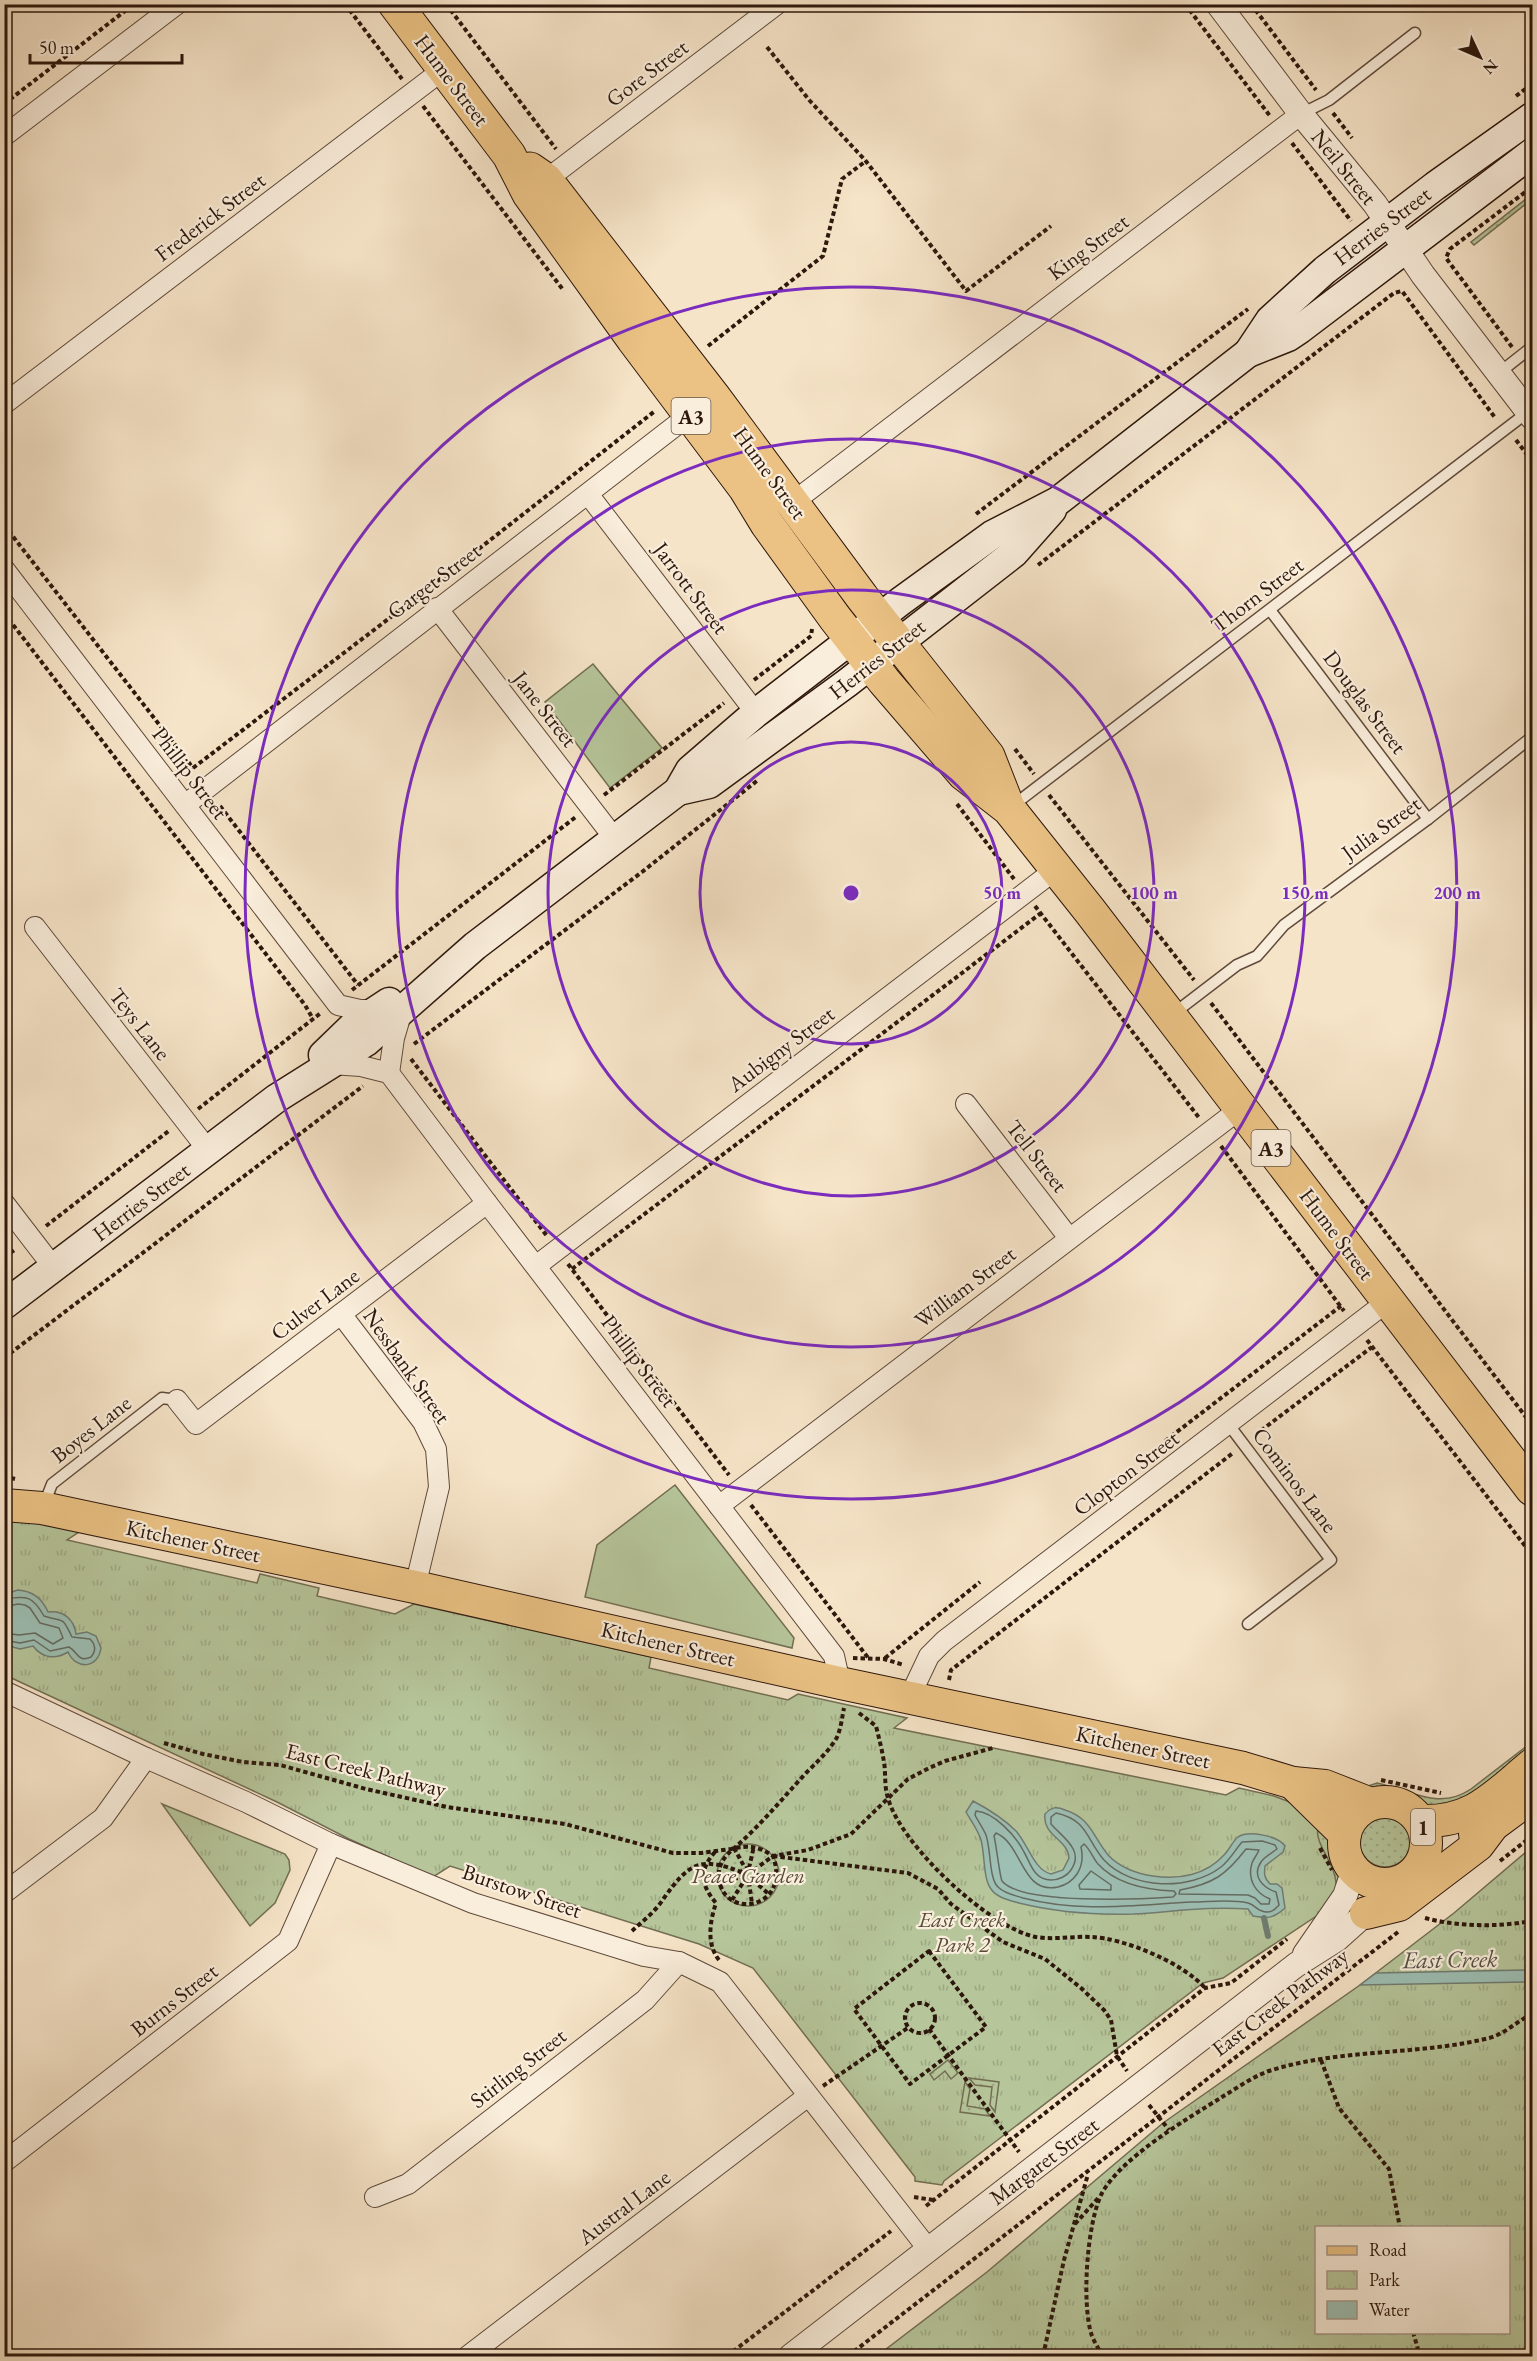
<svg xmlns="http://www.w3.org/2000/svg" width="1537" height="2361" font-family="'EB Garamond',serif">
	<defs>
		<pattern id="park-tufts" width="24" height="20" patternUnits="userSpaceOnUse" patternTransform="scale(1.5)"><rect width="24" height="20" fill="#b6c59a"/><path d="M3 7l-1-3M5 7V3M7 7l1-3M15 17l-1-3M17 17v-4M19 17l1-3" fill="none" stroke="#9da884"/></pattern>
		<pattern id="garden-dots" width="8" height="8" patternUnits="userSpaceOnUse" patternTransform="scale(1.5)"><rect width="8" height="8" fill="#b6c59a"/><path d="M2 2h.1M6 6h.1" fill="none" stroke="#9da884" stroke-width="1.8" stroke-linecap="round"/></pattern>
	</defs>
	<rect width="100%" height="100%" fill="#f6e4c8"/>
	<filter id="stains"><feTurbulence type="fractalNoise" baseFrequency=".00333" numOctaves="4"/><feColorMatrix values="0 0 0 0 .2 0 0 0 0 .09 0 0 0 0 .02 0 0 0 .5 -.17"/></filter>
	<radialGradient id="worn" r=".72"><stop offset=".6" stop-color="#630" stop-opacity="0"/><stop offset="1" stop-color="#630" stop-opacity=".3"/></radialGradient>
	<g fill="#b6c59a" stroke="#726e53" stroke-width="1.5">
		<path d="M 593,664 L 662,748 L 610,788 L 545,702 Z"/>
		<path d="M 675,1485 L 794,1638 L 792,1648 L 585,1597 L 597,1545 Z"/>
	</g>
	<g fill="url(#park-tufts)" stroke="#726e53" stroke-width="1.5" fill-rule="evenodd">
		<path d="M 4,1514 L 82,1530 L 67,1540 L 257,1583 L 260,1574 L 319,1588 L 317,1596 L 395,1614 L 414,1604 L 651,1657 L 649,1668 L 788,1700 L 798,1694 L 907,1718 L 894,1728 L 1226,1795 L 1239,1788 L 1274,1796 L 1300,1806 L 1332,1841 L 1340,1862 L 1342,1881 L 1327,1909 L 1223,1978 L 1203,1983 L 944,2181 L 942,2185 L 915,2181 L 915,2177 L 753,1968 L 699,1944 L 450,1866 L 433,1877 L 349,1839 L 277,1802 L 5,1675 Z"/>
		<path d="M 162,1804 L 285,1854 L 289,1860 L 290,1870 L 275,1903 L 250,1926 Z"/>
		<path d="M 1532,1847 L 1532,2356 L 877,2356 L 987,2272 L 1163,2123 L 1360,1985 L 1454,1913 ZM 1316,2228 L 1508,2228 L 1508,2332 L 1316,2332 Z"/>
	</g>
	<g fill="url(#garden-dots)" stroke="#726e53" stroke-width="1.5">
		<path d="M 1526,199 L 1527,203 L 1474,245 L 1471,242 Z"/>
		<path d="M 1532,1742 L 1532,1753 L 1466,1807 L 1428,1808 L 1396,1794 L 1377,1795 L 1368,1786 L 1377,1783 C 1412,1790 1438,1811 1471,1789 Z"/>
		<circle cx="1385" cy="1841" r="26"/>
		<path d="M 1318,1828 C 1337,1846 1344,1860 1336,1886 C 1337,1865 1314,1844 1318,1828 Z"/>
		<circle cx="748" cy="1875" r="31"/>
		<path d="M 948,2060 L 958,2073 L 951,2079 L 945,2071 L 934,2080 L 930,2074 Z"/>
		<path d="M 969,2078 L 999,2082 L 995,2112 L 990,2105 L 992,2087 L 975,2085 Z"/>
		<path d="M 965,2082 L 970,2089 L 967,2106 L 985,2109 L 990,2116 L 960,2112 Z"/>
	</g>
	<g fill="#9dbfb4" stroke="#707c71" stroke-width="1.5">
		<path d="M 18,1590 C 33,1591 42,1598 48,1612 C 63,1610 74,1619 76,1634 L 87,1632 L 96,1636 L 101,1648 C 98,1669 76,1670 68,1652 C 55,1660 42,1658 33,1646 L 20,1649 L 5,1645 L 5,1594 Z"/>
		<path d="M 973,1801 C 990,1810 1003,1818 1016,1831 C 1028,1844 1034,1870 1051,1874 L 1063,1870 L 1069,1858 C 1068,1839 1042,1836 1045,1814 C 1052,1807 1056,1806 1065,1810 C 1091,1818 1093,1837 1108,1855 C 1119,1867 1137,1874 1153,1876 C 1179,1880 1206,1875 1224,1855 C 1229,1850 1233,1841 1238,1837 C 1249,1830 1278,1836 1285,1846 L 1283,1852 L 1265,1866 C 1264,1874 1264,1878 1270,1884 L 1277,1884 L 1282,1888 L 1285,1908 C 1274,1918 1268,1919 1253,1916 L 1248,1909 C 1209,1906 1171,1912 1133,1914 C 1095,1915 1055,1912 1019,1903 C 1009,1900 997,1898 991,1889 C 983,1879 985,1854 981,1840 C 978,1830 971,1821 966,1812 Z"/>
		<path d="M 1532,1970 L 1532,1982 L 1360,1985 L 1376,1973 Z"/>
	</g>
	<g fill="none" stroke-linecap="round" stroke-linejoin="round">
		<g stroke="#656b60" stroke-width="1.5">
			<path d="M 4,1599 C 27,1596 32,1595 44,1616 C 64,1623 61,1614 72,1637 L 90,1639 C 96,1645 96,1651 91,1657 C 78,1663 78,1652 69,1647 L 50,1651 L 34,1640 L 20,1643 L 4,1640"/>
			<path d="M 4,1607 L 18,1604 L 25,1605 L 30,1608 L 40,1623 L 59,1628 L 63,1638 L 53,1644 L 35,1633 L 19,1635 L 4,1633"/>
			<path d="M 976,1811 C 994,1812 1016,1836 1024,1852 C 1031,1864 1034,1880 1051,1880 C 1059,1880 1067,1876 1071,1870 C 1085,1850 1062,1837 1051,1824 L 1051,1817 L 1056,1813 C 1088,1820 1086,1839 1104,1860 C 1132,1890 1190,1891 1221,1867 C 1230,1860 1235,1850 1242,1842 L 1262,1841 L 1275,1845 L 1277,1849 C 1272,1853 1264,1857 1261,1862 C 1251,1877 1264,1888 1276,1892 L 1279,1905 C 1275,1909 1273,1912 1267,1912 C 1257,1912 1256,1905 1248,1903 C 1231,1899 1209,1902 1192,1902 C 1134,1905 1081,1913 1023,1898 C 1014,1895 1005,1894 998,1887 C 989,1879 991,1849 986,1835 C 983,1828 978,1821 975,1815 Z"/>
			<path d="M 996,1833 C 1023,1844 1021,1895 1058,1887 C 1066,1885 1073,1880 1077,1874 C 1083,1865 1083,1856 1081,1847 L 1084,1844 C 1090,1849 1093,1858 1098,1864 C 1117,1885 1147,1890 1174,1891 L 1176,1894 L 1173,1897 C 1143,1899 1021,1905 1002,1881 C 1000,1878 996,1843 994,1836 Z"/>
			<path d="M 1246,1849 L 1259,1850 C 1257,1855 1254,1858 1252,1863 C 1247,1879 1255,1893 1270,1899 L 1269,1904 L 1261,1904 L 1255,1898 L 1248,1895 L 1179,1894 L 1180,1890 C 1213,1884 1226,1875 1246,1849 Z"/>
			<path d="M 1091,1871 L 1111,1885 L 1111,1890 L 1080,1889 L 1079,1885 Z"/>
		</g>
		<path stroke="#707c71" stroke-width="6" d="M 1264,1918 L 1268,1936"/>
		<g stroke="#5f4a3b" stroke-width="13">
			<g id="service">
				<path d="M 1301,114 L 1329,100 L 1415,33"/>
				<path d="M 1499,373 L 1532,347"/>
				<path d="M 1270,610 L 1428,819"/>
				<path d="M 1011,807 L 1528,412"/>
				<path d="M 1173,1014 L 1237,965 L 1257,956 L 1284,925 L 1428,819 L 1532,737"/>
				<path d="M 1229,1425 L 1331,1560 L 1248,1624"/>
				<path d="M 43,1507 L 52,1484 L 162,1398 L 177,1400"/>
			</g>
		</g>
		<g stroke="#5f4a3b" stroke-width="22">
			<g id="minor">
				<path d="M 4,136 L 177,4"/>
				<path d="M 546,180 L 777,4"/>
				<path d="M 4,404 L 444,69"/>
				<path d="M 588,494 L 756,713"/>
				<path d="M 792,503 L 1301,114"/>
				<path d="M 4,569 L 338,1005 L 360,1010 L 378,1010"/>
				<path d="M 437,608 L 615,839"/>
				<path d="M 185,805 L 697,409"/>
				<path d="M 35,927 L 208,1150"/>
				<path d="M 331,1064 L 361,1066 L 389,1073 L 487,1203 L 834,1656 L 840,1683"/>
				<path d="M 389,1073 L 394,1038 L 402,1011"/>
				<path d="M 966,1104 L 1069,1238"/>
				<path d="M 4,1203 L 54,1268"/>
				<path d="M 536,1266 L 1055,870"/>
				<path d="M 341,1314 L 423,1422 L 436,1449 L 439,1487 L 415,1587"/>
				<path d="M 177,1400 L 196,1424 L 487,1203"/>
				<path d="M 719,1506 L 1240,1109"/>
				<path d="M 4,1691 L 146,1758 L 246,1802 L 331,1844 L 473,1903 L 644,1956 L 679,1962 L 720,1982 L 929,2250"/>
				<path d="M 910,1696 L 929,1656 L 944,1641 L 1388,1301"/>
				<path d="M 4,1893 L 103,1818 L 146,1758"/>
				<path d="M 4,2162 L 288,1941 L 331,1844"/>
				<path d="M 375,2197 L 408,2184 L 645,2000 L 679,1962"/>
				<path d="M 468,2356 L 808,2096"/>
			</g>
		</g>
		<g stroke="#5f4a3b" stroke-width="26">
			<g id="tertiary">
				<path d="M 1218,4 L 1301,114 L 1375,204 L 1423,275 L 1532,417"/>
				<path d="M 1305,1954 L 1345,1896 L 1354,1869"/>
				<path d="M 791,2356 L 1296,1965 L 1337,1939 L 1366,1913"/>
			</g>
		</g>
		<g stroke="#2d170c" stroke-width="31">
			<g id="secondary">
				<path d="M 1248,353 L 1270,320 L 1325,270 L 1435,186 L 1532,117"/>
				<path d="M 678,791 L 709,784 L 847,683 L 1014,553 L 1052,510"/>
				<path d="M 323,1055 L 354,1025 L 389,1002"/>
				<path d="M 4,1305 L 277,1098 L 366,1042 L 475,946 L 678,791 L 690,770 L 756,713 L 901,601 L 992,535 L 1058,501 L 1248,353 L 1288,337 L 1300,329 L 1532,153"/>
			</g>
		</g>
		<g stroke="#2d170c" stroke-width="34">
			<g id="primary">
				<path d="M 4,1505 L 42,1508 L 415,1587 L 840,1683 L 1243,1768 L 1293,1783 L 1325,1786 L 1371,1804"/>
				<path d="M 1293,1783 L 1345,1834"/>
				<circle cx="1385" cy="1843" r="41"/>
				<path d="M 1420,1821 C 1473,1823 1494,1796 1532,1765"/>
				<path d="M 1475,1834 L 1493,1825 L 1532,1796"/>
				<path d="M 1366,1913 L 1399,1905 L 1478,1845 L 1493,1825"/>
			</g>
		</g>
		<g stroke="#2d170c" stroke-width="35">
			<g id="trunk">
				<path d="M 395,4 L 509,155 L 529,194 L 633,339 L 745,488 L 767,524 L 835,618 L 884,681 L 964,774 L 1009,809 L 1090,911 L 1532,1489"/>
				<path d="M 530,169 L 546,180 L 714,397 L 862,597 L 988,756 L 1008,807"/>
			</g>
		</g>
		<g stroke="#2d170c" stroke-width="4" stroke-dasharray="4.5 3" stroke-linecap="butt">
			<path d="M 345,4 L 402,79"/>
			<path d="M 446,4 L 556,149"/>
			<path d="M 1185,4 L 1270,116"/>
			<path d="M 1251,4 L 1316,90"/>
			<path d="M 767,47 L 810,101 L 865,160 L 966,291 L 1051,226"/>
			<path d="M 1516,96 L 1532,84"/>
			<path d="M 4,104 L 134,4"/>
			<path d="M 423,106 L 564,291"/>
			<path d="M 1333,113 L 1352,138"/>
			<path d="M 1292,143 L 1351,221"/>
			<path d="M 708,346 L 823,256 L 842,179 L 866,161"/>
			<path d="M 1512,347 L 1446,258 L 1450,249 L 1532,187"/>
			<path d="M 1516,440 L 1532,461"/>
			<path d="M 976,514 L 1248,309"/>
			<path d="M 4,525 L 193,768"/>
			<path d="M 1038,565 L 1394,293 L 1402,291 L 1496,419"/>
			<path d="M 4,613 L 305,1005 L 313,1019"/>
			<path d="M 754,680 L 811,636 L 812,629"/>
			<path d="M 1015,749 L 1034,774"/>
			<path d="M 193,768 L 425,591 L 655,411"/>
			<path d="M 604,795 L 724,703"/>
			<path d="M 1049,795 L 1194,980"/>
			<path d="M 957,804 L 1014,879"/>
			<path d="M 220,806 L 358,985"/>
			<path d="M 1035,906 L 1200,1119"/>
			<path d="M 352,990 L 577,816"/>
			<path d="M 1211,1003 L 1532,1425"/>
			<path d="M 414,1044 L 642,872 L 758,780"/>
			<path d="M 411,1059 L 547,1236"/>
			<path d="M 198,1109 L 322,1012"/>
			<path d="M 1221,1146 L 1344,1311"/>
			<path d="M 46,1226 L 170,1130"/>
			<path d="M 4,1257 L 16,1249"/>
			<path d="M 568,1264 L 729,1475"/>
			<path d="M 572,1269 L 1041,913"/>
			<path d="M 1367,1340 L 1532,1555"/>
			<path d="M 4,1358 L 363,1086"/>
			<path d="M 1255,1435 L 1372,1347"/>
			<path d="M 1165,1441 L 1341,1306"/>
			<path d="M 4,1476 L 15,1479"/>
			<path d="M 751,1505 L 869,1659"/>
			<path d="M 853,1658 L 884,1659 L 904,1665"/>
			<path d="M 885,1658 L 980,1582"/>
			<path d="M 949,1680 L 951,1670 L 1233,1453"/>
			<path d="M 859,1713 L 876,1726 C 879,1738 882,1750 884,1762 C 886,1774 884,1786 888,1798 C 900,1844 989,1928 1036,1937 C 1055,1940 1073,1936 1091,1937 C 1124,1938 1183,1963 1205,1988"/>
			<path d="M 1526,1740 L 1532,1735"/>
			<path d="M 164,1743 L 203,1754 L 243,1762 L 280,1765 L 366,1789 L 447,1807 L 565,1824 L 673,1853 L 701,1853 L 731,1849 C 749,1845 758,1846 773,1856 C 792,1911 721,1920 719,1877 C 718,1865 724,1857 733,1849 C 759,1827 782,1799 806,1773 C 817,1762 828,1752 836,1739 C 841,1730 842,1717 844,1708"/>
			<path d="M 1381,1780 L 1441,1793"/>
			<path d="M 734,1848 L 745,1868"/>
			<path d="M 1320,1848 L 1332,1870"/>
			<path d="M 715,1852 C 699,1870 700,1884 716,1903 C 710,1921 706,1944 719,1960"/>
			<path d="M 773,1856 L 908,1873 L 938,1889 L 951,1904 L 1003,1942 L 1045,1959 L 1081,1988 L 1104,2010 L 1111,2020 L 1117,2056 L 1127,2071"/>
			<path d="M 1500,1861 L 1532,1836"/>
			<path d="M 749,1868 L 754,1846"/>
			<circle cx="748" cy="1875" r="7"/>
			<path d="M 754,1870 L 773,1856 L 808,1850 L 851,1834 L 908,1779 L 929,1768 L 945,1761 L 993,1748"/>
			<path d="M 755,1875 L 778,1876"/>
			<path d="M 753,1880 L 770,1895"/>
			<path d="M 749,1882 L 752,1904"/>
			<path d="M 719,1884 L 741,1877"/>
			<path d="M 732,1900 L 744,1881"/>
			<path d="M 1425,1918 C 1459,1927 1498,1927 1532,1921"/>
			<path d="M 632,1931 C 643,1921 656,1911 664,1898 C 689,1863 700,1856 741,1872"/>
			<path d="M 929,1951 L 986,2027 L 910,2084 L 854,2009 Z"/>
			<circle cx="920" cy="2018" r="15"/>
			<path d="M 929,2029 L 1019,2152"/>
			<path d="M 1321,2060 L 1339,2108 L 1389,2169 L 1400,2228"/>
			<path d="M 823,2086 L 909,2027"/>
			<path d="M 1149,2105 L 1169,2130"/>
			<path d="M 914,2197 L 933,2200"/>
			<path d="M 926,2206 L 1205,1988 L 1231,1983 L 1287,1939"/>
			<path d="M 1075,2224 L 1100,2196"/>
			<path d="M 1413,2332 L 1420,2356"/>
			<path d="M 727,2356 L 891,2231"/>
			<path d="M 848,2356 L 1398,1932"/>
			<path d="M 1043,2356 L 1064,2260 L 1088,2174"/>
			<path d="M 1103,2356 C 1099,2350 1095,2343 1092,2336 C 1081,2305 1087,2222 1102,2193 C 1122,2157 1187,2119 1222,2097 C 1237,2088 1252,2077 1269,2071 C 1340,2048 1417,2056 1489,2038 C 1505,2034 1517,2021 1532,2014"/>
		</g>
		<use href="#service" stroke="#f9eddb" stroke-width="10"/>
		<use href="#minor" stroke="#f9eddb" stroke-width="20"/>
		<use href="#tertiary" stroke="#f9eddb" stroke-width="24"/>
		<use href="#secondary" stroke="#f9eddb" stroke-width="28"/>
		<use href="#primary" stroke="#ebc284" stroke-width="32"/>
		<use href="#trunk" stroke="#ebc284" stroke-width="33"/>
	</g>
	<g fill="none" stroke="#7b2cbf" stroke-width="3">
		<circle cx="851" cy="893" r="151"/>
		<circle cx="851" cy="893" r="303"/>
		<circle cx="851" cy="893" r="454"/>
		<circle cx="851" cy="893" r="606"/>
	</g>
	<g text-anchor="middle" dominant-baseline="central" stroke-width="4.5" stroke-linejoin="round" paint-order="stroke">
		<g fill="#f9eddb" stroke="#6a574a" stroke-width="1.5">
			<rect x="671.5" y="398" width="39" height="36" rx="4.5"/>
			<rect x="1251.5" y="1130" width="39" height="36" rx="4.5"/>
			<rect x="1411" y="1809" width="24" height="36" rx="4.5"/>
		</g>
		<g font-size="21" font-weight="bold" fill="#2d170c">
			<text x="691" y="416">A3</text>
			<text x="1271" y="1148">A3</text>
			<text x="1423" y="1827">1</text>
		</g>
		<g font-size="22" fill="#2d170c" stroke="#f9eddb">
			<text transform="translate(647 73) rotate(-37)">Gore Street</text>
			<text transform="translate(452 80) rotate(53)">Hume Street</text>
			<text transform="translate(1344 167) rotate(51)">Neil Street</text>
			<text transform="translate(210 217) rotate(-37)">Frederick Street</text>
			<text transform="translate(1382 226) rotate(-37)">Herries Street</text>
			<text transform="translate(1088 247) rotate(-37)">King Street</text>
			<text transform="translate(770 473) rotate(54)">Hume Street</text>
			<text transform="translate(434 581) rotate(-37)">Garget Street</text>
			<text transform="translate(691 588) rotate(53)">Jarrott Street</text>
			<text transform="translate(1257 595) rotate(-37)">Thorn Street</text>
			<text transform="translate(877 659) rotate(-38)">Herries Street</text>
			<text transform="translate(1365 702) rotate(53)">Douglas Street</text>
			<text transform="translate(545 709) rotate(52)">Jane Street</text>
			<text transform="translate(190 773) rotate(53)">Phillip Street</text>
			<text transform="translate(1381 828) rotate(-36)">Julia Street</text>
			<text transform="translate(140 1024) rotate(52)">Teys Lane</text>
			<text transform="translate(781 1049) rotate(-37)">Aubigny Street</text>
			<text transform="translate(1037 1156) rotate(52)">Tell Street</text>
			<text transform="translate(141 1202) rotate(-37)">Herries Street</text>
			<text transform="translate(1337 1234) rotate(53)">Hume Street</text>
			<text transform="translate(965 1287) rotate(-37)">William Street</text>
			<text transform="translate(315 1304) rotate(-37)">Culver Lane</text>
			<text transform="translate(639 1361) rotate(53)">Phillip Street</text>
			<text transform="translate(407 1366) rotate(55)">Nessbank Street</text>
			<text transform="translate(91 1429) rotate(-38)">Boyes Lane</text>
			<text transform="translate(1126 1473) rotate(-37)">Clopton Street</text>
			<text transform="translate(1295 1480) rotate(53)">Cominos Lane</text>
			<text transform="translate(193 1541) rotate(12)">Kitchener Street</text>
			<text transform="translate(668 1644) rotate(13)">Kitchener Street</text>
			<text transform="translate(1143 1747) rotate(12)">Kitchener Street</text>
			<text transform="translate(366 1770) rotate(14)">East Creek Pathway</text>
			<text transform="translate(522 1891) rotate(19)">Burstow Street</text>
			<text transform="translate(174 2000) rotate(-38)">Burns Street</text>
			<text transform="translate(1280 2002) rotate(-37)">East Creek Pathway</text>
			<text transform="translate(518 2068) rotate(-38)">Stirling Street</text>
			<text transform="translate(1044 2161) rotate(-37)">Margaret Street</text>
			<text transform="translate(624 2207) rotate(-37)">Austral Lane</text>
		</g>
		<g font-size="22" font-style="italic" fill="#564b37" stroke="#f9eddb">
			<text x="748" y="1875">Peace Garden</text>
			<text x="962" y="1919">East Creek<tspan x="962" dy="25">Park 2</tspan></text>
		</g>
		<g font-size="24" font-style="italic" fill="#545247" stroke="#f9eddb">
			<text transform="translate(1450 1959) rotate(-1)">East Creek</text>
		</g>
	</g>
	<circle cx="851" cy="893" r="9" fill="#7b2cbf" stroke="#f9eddb" stroke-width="3"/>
	<g font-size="18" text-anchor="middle" font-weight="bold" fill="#7b2cbf" stroke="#f9eddb" stroke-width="4.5" stroke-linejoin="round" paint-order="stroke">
		<text x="1002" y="899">50 m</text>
		<text x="1154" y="899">100 m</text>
		<text x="1305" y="899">150 m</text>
		<text x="1457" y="899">200 m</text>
	</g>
	<rect width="1537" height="2361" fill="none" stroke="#f6e4c8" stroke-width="24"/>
	<rect x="6" y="6" width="1525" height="2349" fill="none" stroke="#2d170c" stroke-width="3"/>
	<rect x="12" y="12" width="1513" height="2337" fill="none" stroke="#2d170c" stroke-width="1.5"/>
	<rect x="1315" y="2226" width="195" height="108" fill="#f9eddb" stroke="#a79788" stroke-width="1.5"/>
	<rect x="1327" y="2246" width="30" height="9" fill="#ebc284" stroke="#a79788" stroke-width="1.5"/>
	<text x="1369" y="2256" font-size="18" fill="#2d170c">Road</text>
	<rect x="1327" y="2271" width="30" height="18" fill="url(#park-tufts)" stroke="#a79788" stroke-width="1.5"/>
	<text x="1369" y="2286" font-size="18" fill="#2d170c">Park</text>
	<rect x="1327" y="2301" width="30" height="18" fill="#9dbfb4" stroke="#a79788" stroke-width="1.5"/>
	<text x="1369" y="2316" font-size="18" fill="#2d170c">Water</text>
	<g transform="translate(1480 57) rotate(134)" stroke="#f9eddb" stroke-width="4.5" paint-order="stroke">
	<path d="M0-4.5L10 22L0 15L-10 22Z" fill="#2d170c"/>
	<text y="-9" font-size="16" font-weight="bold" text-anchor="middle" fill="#2d170c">N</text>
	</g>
	<path d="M30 54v9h152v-9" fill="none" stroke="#2d170c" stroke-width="3"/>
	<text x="39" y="54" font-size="18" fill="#2d170c" stroke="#f9eddb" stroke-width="4.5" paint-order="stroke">50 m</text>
	<rect width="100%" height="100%" filter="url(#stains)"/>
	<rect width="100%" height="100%" fill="url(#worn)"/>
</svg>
